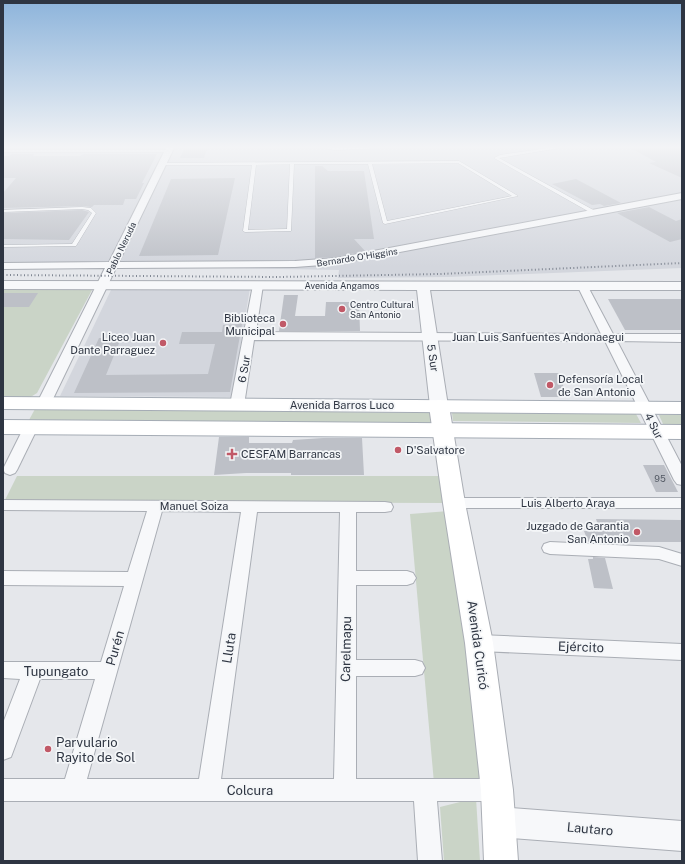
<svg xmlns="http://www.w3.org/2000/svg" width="685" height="864" font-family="'Public Sans',sans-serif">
	<rect width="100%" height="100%" fill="#e5e7eb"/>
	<g fill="#d3d6dd">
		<path d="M 3,146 L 682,146 L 682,268 L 448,277 L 338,278 L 339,270 L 3,264 Z"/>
		<path d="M 250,288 L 232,397 L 60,396 L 111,290 Z"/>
	</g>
	<g fill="#cad4c7">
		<path d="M 3,288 L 88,289 L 92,290 L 37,393 L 29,398 L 3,397 Z"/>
		<path d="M 35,409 L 432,413 L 434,424 L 29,420 Z"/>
		<path d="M 452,413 L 636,414 L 641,423 L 453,421 Z"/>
		<path d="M 659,415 L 682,415 L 682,424 L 663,424 Z"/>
		<path d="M 17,476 L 442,476 L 449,503 L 4,502 Z"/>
		<path d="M 449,511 L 483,781 L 434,783 L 410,514 Z"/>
		<path d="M 476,798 L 480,861 L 444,861 L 440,807 Z"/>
	</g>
	<g fill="#bdc0c7">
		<path d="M 185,146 L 208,146 L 204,158 L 180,158 Z"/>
		<path d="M 627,146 L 682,146 L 682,178 L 649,163 L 656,162 Z"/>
		<path d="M 12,154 L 34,154 L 33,156 L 80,156 L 84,154 L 157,154 L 142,183 L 144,183 L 136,199 L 125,199 L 123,205 L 94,205 L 92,207 L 82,206 L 3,208 L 3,193 L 16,178 L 3,178 L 3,156 L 9,156 Z"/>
		<path d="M 315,166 L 322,166 L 328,171 L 364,171 L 374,239 L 354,239 L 365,251 L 336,257 L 315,258 Z"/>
		<path d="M 235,178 L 218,255 L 139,256 L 171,179 Z"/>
		<path d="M 576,179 L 621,203 L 604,206 L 600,204 L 592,205 L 552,184 Z"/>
		<path d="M 649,207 L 676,221 L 682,219 L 682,239 L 670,242 L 617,213 Z"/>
		<path d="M 82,210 L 89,212 L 69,240 L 3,239 L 3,213 Z"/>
		<path d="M 3,293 L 38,293 L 29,307 L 3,307 Z"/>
		<path d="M 284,295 L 298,295 L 295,316 L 325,316 L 326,302 L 359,302 L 360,331 L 279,331 Z"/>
		<path d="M 608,299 L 682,299 L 682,330 L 625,330 Z"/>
		<path d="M 242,324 L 230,392 L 74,393 L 99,338 L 121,338 L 106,375 L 208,374 L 215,344 L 179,344 L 182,332 L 222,332 L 223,325 Z"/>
		<path d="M 534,373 L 559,373 L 567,397 L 541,397 Z"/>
		<path d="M 219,437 L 249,437 L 249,443 L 292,443 L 293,440 L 323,438 L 362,438 L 364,475 L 291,475 L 291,473 L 246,473 L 214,475 Z"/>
		<path d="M 643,465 L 664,465 L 678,492 L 656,492 Z"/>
		<path d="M 596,519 L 682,520 L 682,542 L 588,542 L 584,531 L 600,531 Z"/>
		<path d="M 593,557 L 605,558 L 613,589 L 594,588 L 588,559 L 593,559 Z"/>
	</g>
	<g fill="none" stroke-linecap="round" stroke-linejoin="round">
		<g stroke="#aaaeb5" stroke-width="1">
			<g id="service">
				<path d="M 314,146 L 335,148 L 424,146 L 422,147 L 335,150 Z"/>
				<path d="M 562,146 L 572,146 L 499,158 L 597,212 L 597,214 L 593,214 L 494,158 L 500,155 Z"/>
				<path d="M 3,150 L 169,150 L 171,151 L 169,152 L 3,152 Z"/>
				<path d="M 459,161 L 518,196 L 385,224 L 383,223 L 368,164 L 294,164 L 291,231 L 245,232 L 243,231 L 252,165 L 162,165 L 160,164 L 162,163 ZM 458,163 L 512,196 L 387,221 L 372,164 ZM 290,164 L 287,229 L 248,230 L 256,165 Z"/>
				<path d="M 82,207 L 91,208 L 96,213 L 76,246 L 3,247 L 3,245 L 72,244 L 92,213 L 88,210 L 82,209 L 3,212 L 3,210 Z"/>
			</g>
		</g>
		<g stroke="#aaaeb5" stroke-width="2">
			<g id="minor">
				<path d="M 167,146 L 175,146 L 119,262 L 295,261 L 336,258 L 682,193 L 682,199 L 336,264 L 295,267 L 116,268 L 51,403 L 49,406 L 39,406 L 37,403 L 105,268 L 3,269 L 3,263 L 109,262 Z"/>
				<path d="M 258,282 L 263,285 L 256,332 L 601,334 L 577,285 L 582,282 L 586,283 L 613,334 L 682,334 L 682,342 L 617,341 L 682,466 L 682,485 L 677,484 L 674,480 L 605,341 L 254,340 L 244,405 L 242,408 L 232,408 L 230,405 L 253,285 Z"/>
				<path d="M 31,423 L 36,424 L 38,427 L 17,470 L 15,473 L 10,475 L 5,473 L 3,469 L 24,427 L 26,424 Z"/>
				<path d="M 454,498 L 682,498 L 682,508 L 454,508 L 448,507 L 446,503 L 448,499 Z"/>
				<path d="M 3,500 L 385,502 L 391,503 L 393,507 L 391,511 L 385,512 L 356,512 L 356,571 L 407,571 L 413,573 L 416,578 L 413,583 L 407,585 L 356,585 L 356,660 L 415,660 L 422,662 L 425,668 L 422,674 L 415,676 L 356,676 L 356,779 L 497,779 L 505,782 L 508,790 L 505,798 L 497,801 L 437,801 L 442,861 L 418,861 L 414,801 L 3,801 L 3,779 L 65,779 L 95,679 L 40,679 L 11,757 L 3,760 L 3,723 L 20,679 L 3,678 L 3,662 L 101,662 L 124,586 L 3,585 L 3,571 L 128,572 L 147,511 L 3,510 ZM 162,511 L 241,512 L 199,779 L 87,779 ZM 257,512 L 340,512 L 334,779 L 221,779 Z"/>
				<path d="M 550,542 L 659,547 L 682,554 L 682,566 L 659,559 L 550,554 L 544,552 L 542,548 L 544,544 Z"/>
				<path d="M 479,635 L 682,644 L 682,660 L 479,651 L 472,649 L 470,643 L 472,637 Z"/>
			</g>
		</g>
		<g stroke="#aaaeb5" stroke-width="2">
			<g id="tertiary">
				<path d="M 3,281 L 682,282 L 682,290 L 430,290 L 448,406 L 445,410 L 439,411 L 433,410 L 430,406 L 417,290 L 3,289 Z"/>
				<path d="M 498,807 L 682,821 L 682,851 L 498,837 L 487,833 L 483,822 L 487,811 Z"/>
			</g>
		</g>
		<g stroke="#aaaeb5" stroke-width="2">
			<path id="secondary" d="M 439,400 L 446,402 L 449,406 L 465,503 L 493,643 L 513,790 L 518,861 L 484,861 L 481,790 L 465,643 L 443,503 L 429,406 L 432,402 Z"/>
		</g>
		<g stroke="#a5acb5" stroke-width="2">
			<g id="primary">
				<path d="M 3,397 L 682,402 L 682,414 L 3,409 Z"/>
				<path d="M 3,420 L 682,425 L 682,439 L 3,434 Z"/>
			</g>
		</g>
		<use href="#service" fill="#f7f8fa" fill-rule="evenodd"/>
		<use href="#minor" fill="#f7f8fa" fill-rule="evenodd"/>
		<use href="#tertiary" fill="#f7f8fa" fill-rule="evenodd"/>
		<use href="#secondary" fill="#fff" fill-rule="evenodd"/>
		<use href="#primary" fill="#fff" fill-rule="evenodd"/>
		<path stroke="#808793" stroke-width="2" stroke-dasharray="1 2.5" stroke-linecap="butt" d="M 3,275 L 278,277 L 440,274 L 682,263"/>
	</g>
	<linearGradient id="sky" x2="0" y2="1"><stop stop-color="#8db4db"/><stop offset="0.55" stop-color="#f3f4f6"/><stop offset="1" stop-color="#f3f4f6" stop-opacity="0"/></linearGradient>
	<rect width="685" height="267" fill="url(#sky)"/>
	<g fill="#c15967" stroke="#f4f6f8" stroke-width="1.5">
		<circle cx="342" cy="309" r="4"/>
		<circle cx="283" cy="324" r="4"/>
		<circle cx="163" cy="343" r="4"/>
		<circle cx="550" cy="385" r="4"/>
		<circle cx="398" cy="450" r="4"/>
		<path d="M230 448h4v4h4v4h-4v4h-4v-4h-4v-4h4z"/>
		<circle cx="637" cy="532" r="4"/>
		<circle cx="48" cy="749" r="4"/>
	</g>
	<g text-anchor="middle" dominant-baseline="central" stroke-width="3.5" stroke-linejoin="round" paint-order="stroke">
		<g font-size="9" fill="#2e3542" stroke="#f4f6f8">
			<text transform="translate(121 248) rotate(-64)">Pablo Neruda</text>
			<text transform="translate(357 257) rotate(-9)">Bernardo O'Higgins</text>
			<text x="342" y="285">Avenida Angamos</text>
		</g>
		<g font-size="9" fill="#2e3542" stroke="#f4f6f8" text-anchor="start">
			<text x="350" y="304">Centro Cultural<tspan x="350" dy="10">San Antonio</tspan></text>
		</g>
		<g font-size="9" fill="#525863">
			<text x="660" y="478">95</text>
		</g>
		<g font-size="11" fill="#2e3542" stroke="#f4f6f8" text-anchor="end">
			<text x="275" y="318">Biblioteca<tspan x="275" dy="13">Municipal</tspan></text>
			<text x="155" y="337">Liceo Juan<tspan x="155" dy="13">Dante Parraguez</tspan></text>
			<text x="558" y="379" text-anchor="start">Defensoría Local<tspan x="558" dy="13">de San Antonio</tspan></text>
			<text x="406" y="450" text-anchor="start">D'Salvatore</text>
			<text x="241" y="454" text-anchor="start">CESFAM Barrancas</text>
			<text x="629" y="526">Juzgado de Garantia<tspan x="629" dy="13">San Antonio</tspan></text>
		</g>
		<g font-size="11" fill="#2e3542" stroke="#f4f6f8">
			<text x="538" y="337">Juan Luis Sanfuentes Andonaegui</text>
			<text transform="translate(433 358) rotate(82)">5 Sur</text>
			<text transform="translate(244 369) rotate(-80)">6 Sur</text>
			<text x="342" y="405">Avenida Barros Luco</text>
			<text transform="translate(654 426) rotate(63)">4 Sur</text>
			<text x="568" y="503">Luis Alberto Araya</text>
			<text x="194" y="506">Manuel Soiza</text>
		</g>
		<g font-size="13" fill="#2e3542" stroke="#f4f6f8">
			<text transform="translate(478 645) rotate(82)">Avenida Curicó</text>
			<text transform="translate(581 647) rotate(2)">Ejército</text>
			<text transform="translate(115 648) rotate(-74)">Purén</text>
			<text transform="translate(229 648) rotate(-81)">Lluta</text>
			<text transform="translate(346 649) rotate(-89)">Carelmapu</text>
			<text x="56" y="671">Tupungato</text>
			<text x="250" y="790">Colcura</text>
			<text transform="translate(590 829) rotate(5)">Lautaro</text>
		</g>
		<g font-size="13" fill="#2e3542" stroke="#f4f6f8" text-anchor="start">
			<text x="56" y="742">Parvulario<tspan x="56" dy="15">Rayito de Sol</tspan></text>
		</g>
	</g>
	<rect width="685" height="864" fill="none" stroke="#2e3542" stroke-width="8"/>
</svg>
